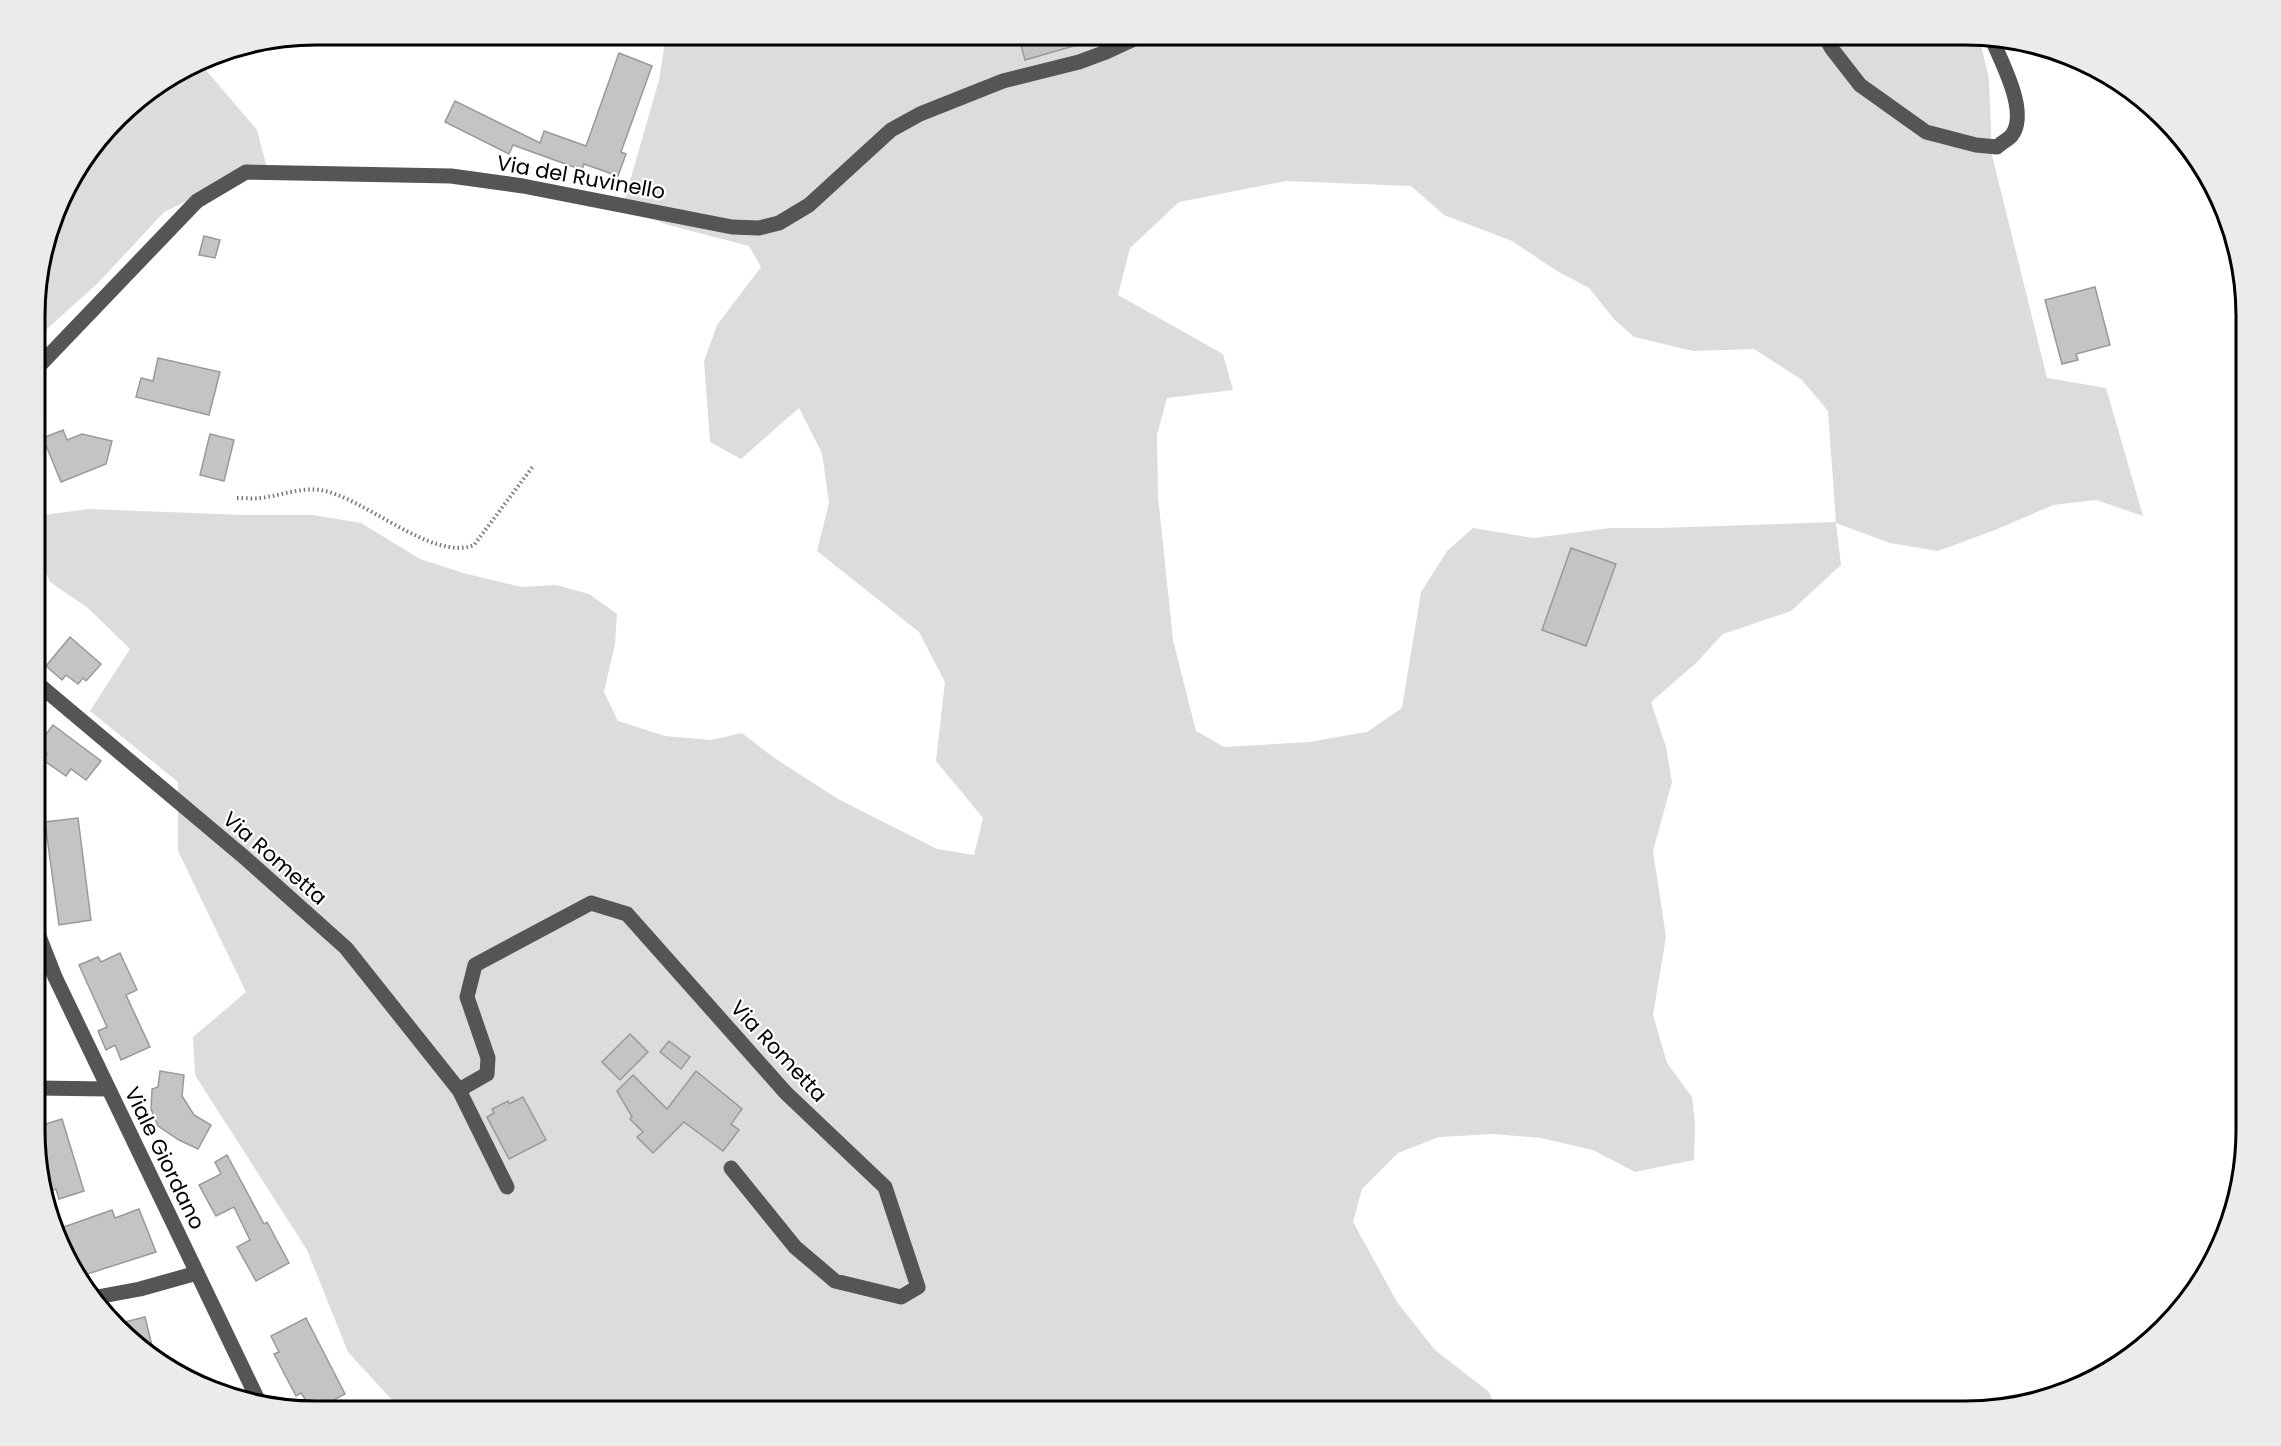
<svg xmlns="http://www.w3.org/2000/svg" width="2281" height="1446" font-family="Poppins,sans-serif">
	<rect width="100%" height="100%" fill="#fff"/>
	<g fill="#dcdcdc" fill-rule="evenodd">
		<path d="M 663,35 L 1965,35 L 1979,37 L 1989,79 L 1992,155 L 2047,378 L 2106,388 L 2143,516 L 2096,500 L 2053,505 L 1995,530 L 1938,551 L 1890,543 L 1836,523 L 1841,565 L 1791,611 L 1723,634 L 1695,664 L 1651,702 L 1666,747 L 1672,782 L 1653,851 L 1666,937 L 1653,1015 L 1667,1063 L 1692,1097 L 1695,1124 L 1694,1160 L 1635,1172 L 1593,1150 L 1541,1138 L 1493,1134 L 1439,1137 L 1398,1153 L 1362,1189 L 1353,1222 L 1397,1302 L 1435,1350 L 1489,1392 L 1497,1411 L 402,1411 L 348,1352 L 307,1250 L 195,1075 L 193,1037 L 246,992 L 178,851 L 178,782 L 90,711 L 130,649 L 88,608 L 50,582 L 37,547 L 37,516 L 88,509 L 244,515 L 313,515 L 361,523 L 420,559 L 467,574 L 522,587 L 556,585 L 589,594 L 617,614 L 615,644 L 604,692 L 618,721 L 665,736 L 711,740 L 742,733 L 773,757 L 838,799 L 937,849 L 974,855 L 983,818 L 936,761 L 945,682 L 919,632 L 817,551 L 829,503 L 822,453 L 799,408 L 741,459 L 710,442 L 704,361 L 717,325 L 761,267 L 749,246 L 672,226 L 622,209 L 659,80 L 664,48 ZM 1286,181 L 1411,186 L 1444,215 L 1512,241 L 1557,271 L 1589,288 L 1614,319 L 1634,337 L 1693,351 L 1754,349 L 1802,380 L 1828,411 L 1836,522 L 1660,528 L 1611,528 L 1533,538 L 1473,528 L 1447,551 L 1421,592 L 1402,708 L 1367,732 L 1309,742 L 1224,747 L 1196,731 L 1173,640 L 1158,496 L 1157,435 L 1167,398 L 1233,390 L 1223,354 L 1118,295 L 1130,248 L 1179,202 Z"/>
		<path d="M 199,62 L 257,130 L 269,176 L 234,178 L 164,212 L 99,282 L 37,338 L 37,280 L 64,191 L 130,105 Z"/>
	</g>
	<g fill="#c4c4c4" stroke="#999" stroke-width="1.5">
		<path d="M 1018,34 L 1097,34 L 1098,39 L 1025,60 Z"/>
		<path d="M 619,53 L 652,66 L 621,152 L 626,154 L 618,176 L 584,164 L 582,170 L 513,145 L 509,154 L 445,122 L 455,101 L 540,143 L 544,131 L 586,146 Z"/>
		<path d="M 204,236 L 220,240 L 215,258 L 199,255 Z"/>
		<path d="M 2095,287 L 2110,345 L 2076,354 L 2078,360 L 2062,364 L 2045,300 Z"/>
		<path d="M 158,358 L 220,372 L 209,415 L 136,397 L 141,378 L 153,381 Z"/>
		<path d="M 63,430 L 67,440 L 82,434 L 112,441 L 106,464 L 61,482 L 43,438 Z"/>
		<path d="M 210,434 L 234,440 L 224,481 L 200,475 Z"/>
		<path d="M 1571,548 L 1616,564 L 1586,646 L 1542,630 Z"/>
		<path d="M 70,637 L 101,664 L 86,681 L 83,678 L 78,684 L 66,675 L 62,680 L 46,666 Z"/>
		<path d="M 53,725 L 101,761 L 86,780 L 71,769 L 66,776 L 43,760 L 47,754 L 37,746 Z"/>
		<path d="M 78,818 L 91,920 L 59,925 L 45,822 Z"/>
		<path d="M 120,953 L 137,990 L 126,995 L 150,1047 L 121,1060 L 115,1045 L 106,1050 L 98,1031 L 107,1027 L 79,965 L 98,957 L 101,962 Z"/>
		<path d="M 630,1034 L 648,1052 L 620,1080 L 602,1062 Z"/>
		<path d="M 669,1041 L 690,1057 L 681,1069 L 660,1052 Z"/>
		<path d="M 160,1071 L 184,1075 L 182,1096 L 194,1115 L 211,1125 L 198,1149 L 179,1140 L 158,1126 L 151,1109 L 152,1089 L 158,1087 Z"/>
		<path d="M 696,1071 L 742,1109 L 731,1124 L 739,1130 L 723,1151 L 684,1122 L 653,1153 L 637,1137 L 643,1132 L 630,1119 L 632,1117 L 617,1091 L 633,1075 L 667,1109 Z"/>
		<path d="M 523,1097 L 546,1140 L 509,1159 L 487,1117 L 494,1113 L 492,1109 L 508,1101 L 509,1104 Z"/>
		<path d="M 62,1119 L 84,1191 L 59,1199 L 56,1189 L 50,1191 L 45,1176 L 41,1177 L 37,1166 L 37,1145 L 44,1143 L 39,1126 Z"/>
		<path d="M 227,1155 L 264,1224 L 267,1222 L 289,1263 L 256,1281 L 237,1247 L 250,1240 L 234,1207 L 216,1216 L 199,1185 L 221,1174 L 215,1162 Z"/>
		<path d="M 139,1209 L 156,1252 L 78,1277 L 72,1271 L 58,1229 L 112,1210 L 115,1218 Z"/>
		<path d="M 145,1317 L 155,1358 L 121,1323 Z"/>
		<path d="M 306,1318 L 345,1394 L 313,1411 L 301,1393 L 296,1396 L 274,1354 L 279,1352 L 271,1336 Z"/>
	</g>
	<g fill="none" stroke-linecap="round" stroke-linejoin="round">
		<path stroke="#777" stroke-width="4" stroke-dasharray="1.5 3" stroke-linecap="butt" d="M 237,498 C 245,498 253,499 260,498 C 280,496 300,487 320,490 C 363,496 432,562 474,545 L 534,465"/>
		<g stroke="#555" stroke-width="15">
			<path d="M 1824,35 L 1832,49 L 1860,85 L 1926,132 L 1976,145 L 1997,147 C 2001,143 2009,139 2012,135 C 2029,111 2001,62 1992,39"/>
			<path d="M 37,368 L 197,201 L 246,172 L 451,176 L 523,186 L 732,227 L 759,228 L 779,223 L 809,205 L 891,130 L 920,114 L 1003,81 L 1079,62 L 1106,52 L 1143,35"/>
			<path d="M 37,683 L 244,857 L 346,948 L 459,1090 L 507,1187"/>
			<path d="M 37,931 L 55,977 L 259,1402"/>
			<path d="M 37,1088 L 108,1089"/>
			<path d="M 459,1090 L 487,1074 L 488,1058 L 467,997 L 475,965 L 591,903 L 627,914 L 786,1093 L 885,1187 L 918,1287 L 901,1297 L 835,1281 L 795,1247 L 731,1168"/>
			<path d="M 97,1297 L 140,1289 L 197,1273"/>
		</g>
	</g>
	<g text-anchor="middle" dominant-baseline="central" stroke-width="4.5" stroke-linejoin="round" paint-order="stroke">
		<g font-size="21" fill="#000" stroke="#fff">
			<text transform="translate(581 177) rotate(10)">Via del Ruvinello</text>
			<text transform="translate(275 858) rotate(41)">Via Rometta</text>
			<text transform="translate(779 1051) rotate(47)">Via Rometta</text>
			<text transform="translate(165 1158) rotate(64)">Viale Giordano</text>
		</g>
	</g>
	<path d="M0 0H2281V1446H0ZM316 45H1965A271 271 0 0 1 2236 316V1130A271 271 0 0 1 1965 1401H316A271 271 0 0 1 45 1130V316A271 271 0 0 1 316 45Z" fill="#ebebeb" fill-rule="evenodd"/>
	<path fill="none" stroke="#000" stroke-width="3" d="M316 45H1965A271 271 0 0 1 2236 316V1130A271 271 0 0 1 1965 1401H316A271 271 0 0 1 45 1130V316A271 271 0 0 1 316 45Z"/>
</svg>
